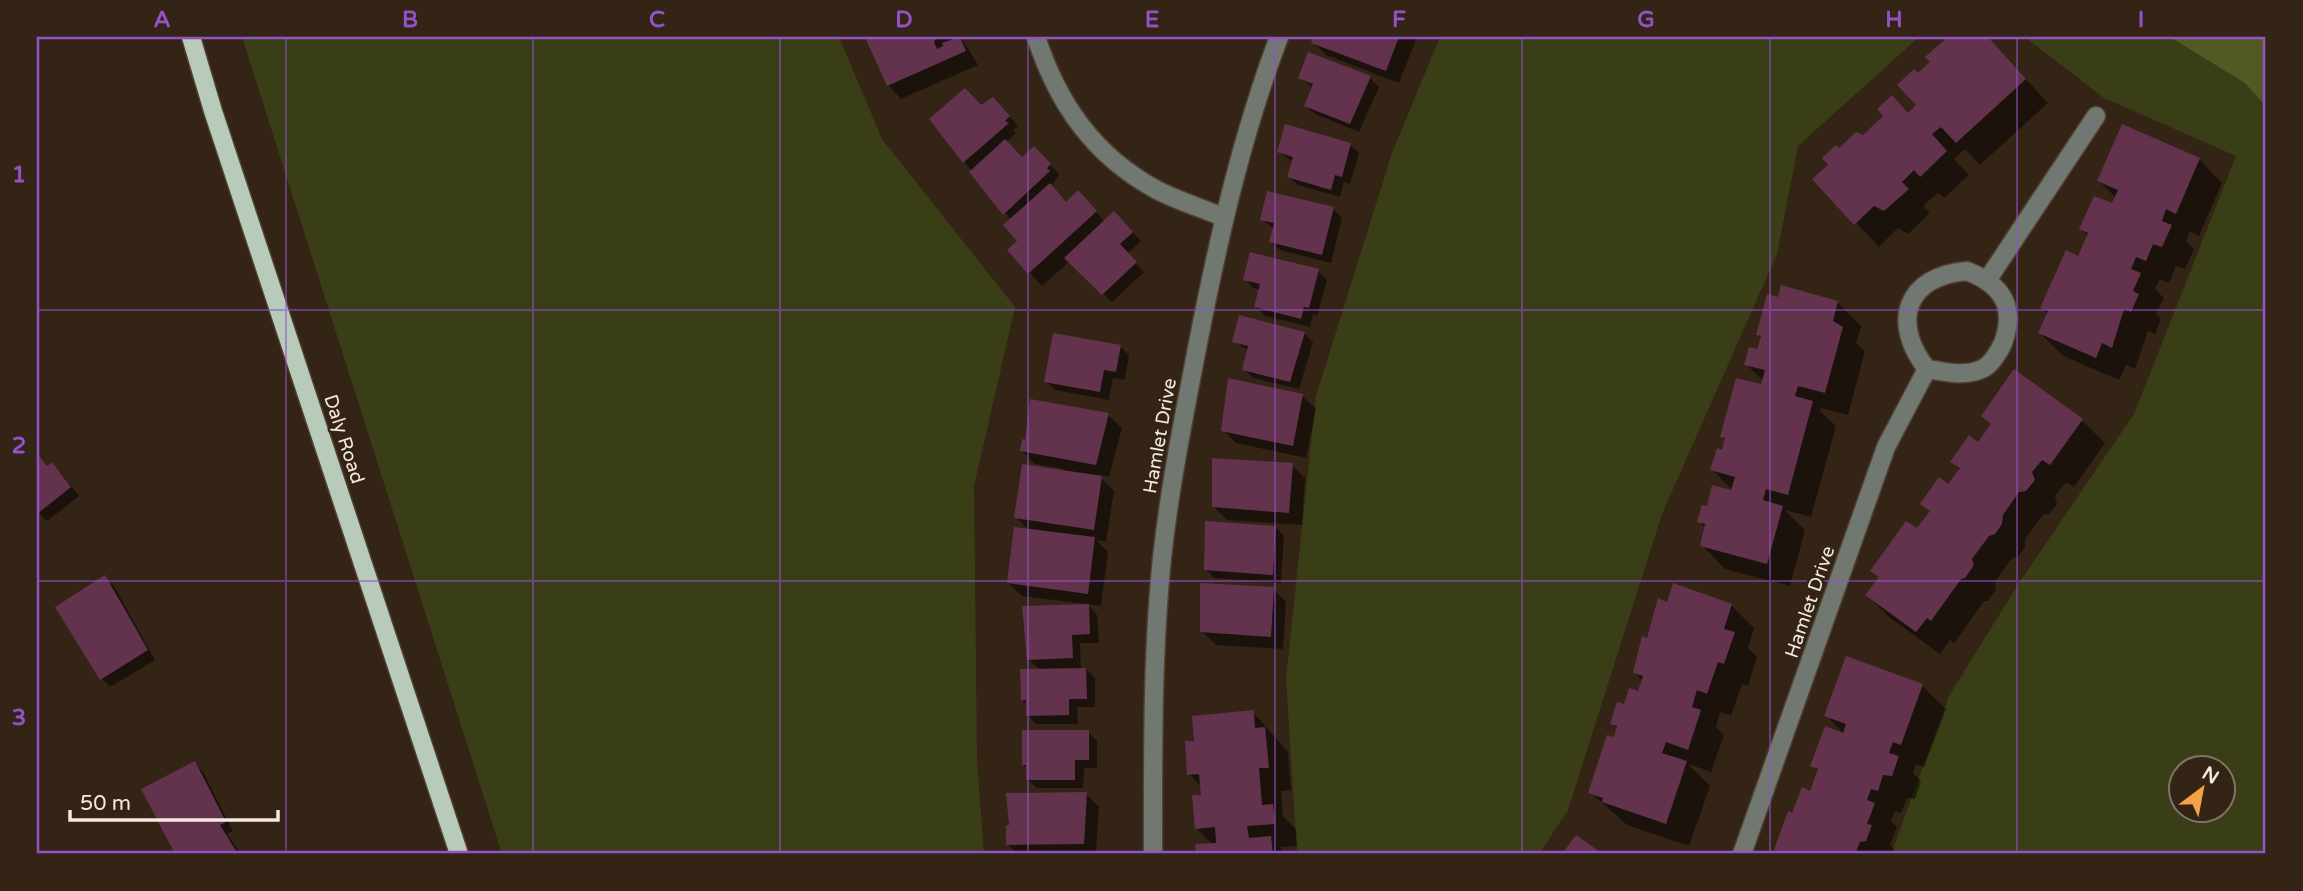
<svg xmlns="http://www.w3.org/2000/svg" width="2303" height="891" font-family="'Varela Round',sans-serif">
	<rect width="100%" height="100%" fill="#342416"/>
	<g fill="#3a3e16" fill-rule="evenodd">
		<path d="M 242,37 L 839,37 L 882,139 L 1015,307 L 974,486 L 977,760 L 984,854 L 502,854 Z"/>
		<path d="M 1440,37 L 1919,37 L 1798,146 L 1777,254 L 1662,514 L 1568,810 L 1539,854 L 1297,854 L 1286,678 L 1316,396 L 1392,153 Z"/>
		<path d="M 2025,37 L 2266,37 L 2266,854 L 1891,854 L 1949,696 L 2019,583 L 2134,414 L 2236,156 L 2104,98 ZM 2180,768 L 2222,768 L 2222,810 L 2180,810 Z"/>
	</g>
	<path fill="#535922" d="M 2170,37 L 2266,37 L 2266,106 L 2245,83 Z"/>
	<g fill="#0007">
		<path d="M 867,37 L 961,37 L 978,65 L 901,99 L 888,85 Z"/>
		<path d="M 1315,37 L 1417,37 L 1399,83 L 1326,55 L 1313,42 Z"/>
		<path d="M 1951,37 L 1987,37 L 2048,103 L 1980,165 L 1965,149 L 1954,159 L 1969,175 L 1944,198 L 1938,193 L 1923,206 L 1930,213 L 1908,234 L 1898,228 L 1879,247 L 1815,179 L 1830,165 L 1839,150 L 1909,115 L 1919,105 L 1918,75 L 1932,63 L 1928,58 Z"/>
		<path d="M 1309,54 L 1370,78 L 1379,87 L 1359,132 L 1315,114 L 1306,106 L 1313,88 L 1300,77 Z"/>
		<path d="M 981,107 L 1002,108 L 1018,126 L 1013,130 L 1016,133 L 1006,142 L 1022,159 L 1043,157 L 1059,174 L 1051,187 L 1067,203 L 1091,206 L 1105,222 L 1114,213 L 1141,241 L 1127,254 L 1144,272 L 1112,302 L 1070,261 L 1042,286 L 1029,272 L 1011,220 L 931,120 Z"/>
		<path d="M 1350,145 L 1359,153 L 1350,184 L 1344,182 L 1340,197 L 1298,185 L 1289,177 L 1293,162 L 1279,152 Z"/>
		<path d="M 2199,159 L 2222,183 L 2199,236 L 2190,231 L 2186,241 L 2194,249 L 2185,269 L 2176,266 L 2169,283 L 2160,279 L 2155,289 L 2164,298 L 2156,314 L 2161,319 L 2155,334 L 2148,331 L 2135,369 L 2126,365 L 2119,380 L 2063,356 L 2040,333 L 2048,314 L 2042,308 L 2079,258 L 2088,236 L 2081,229 L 2113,205 L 2116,198 L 2099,181 Z"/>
		<path d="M 1333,209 L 1342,218 L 1331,263 L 1280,250 L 1271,242 L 1274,229 L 1262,219 Z"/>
		<path d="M 1318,271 L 1327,280 L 1317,316 L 1313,314 L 1310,327 L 1265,316 L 1256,307 L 1261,290 L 1253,288 L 1245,279 Z"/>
		<path d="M 1837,302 L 1861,326 L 1856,343 L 1865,351 L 1848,415 L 1821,408 L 1820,411 L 1836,426 L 1811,517 L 1785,510 L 1805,530 L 1790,586 L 1725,569 L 1702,545 L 1706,528 L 1699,521 L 1708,508 L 1735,493 L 1712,469 L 1723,452 L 1726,440 L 1722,436 L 1762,387 L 1764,382 L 1746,364 L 1758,351 L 1762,338 L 1758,334 Z"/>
		<path d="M 1304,333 L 1313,342 L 1299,389 L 1253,378 L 1244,369 L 1249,351 L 1234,341 Z"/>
		<path d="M 1120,346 L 1129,355 L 1125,380 L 1113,378 L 1109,400 L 1055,390 L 1046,381 Z"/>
		<path d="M 2014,371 L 2082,420 L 2105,443 L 2074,487 L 2066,482 L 2055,496 L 2057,504 L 2049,514 L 2043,515 L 2025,539 L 2025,547 L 2018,557 L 2012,558 L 1995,582 L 1996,589 L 1988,601 L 1984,601 L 1954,643 L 1950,640 L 1940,654 L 1890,618 L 1867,595 L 1931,512 L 1922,504 L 1949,487 L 1961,470 L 1953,461 L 1979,444 L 1992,425 Z"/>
		<path d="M 1302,396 L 1316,409 L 1306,458 L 1236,443 L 1223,430 Z"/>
		<path d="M 1108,415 L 1122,428 L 1109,477 L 1098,475 L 1114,491 L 1106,542 L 1096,540 L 1108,552 L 1101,606 L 1087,604 L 1097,615 L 1099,643 L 1080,643 L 1081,669 L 1086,669 L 1095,678 L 1095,707 L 1077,707 L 1078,724 L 1036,724 L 1028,715 L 1028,705 L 1022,700 L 1040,670 L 1028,659 L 1085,604 L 1022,596 L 1008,583 L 1030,531 L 1016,517 L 1064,469 L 1035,464 L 1022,451 L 1030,423 Z"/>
		<path d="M 37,453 L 48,467 L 52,464 L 61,473 L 79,496 L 47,521 L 37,511 Z"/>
		<path d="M 1292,465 L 1305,478 L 1302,525 L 1227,520 L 1214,507 Z"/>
		<path d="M 1276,527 L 1284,536 L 1281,583 L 1214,578 L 1206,569 Z"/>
		<path d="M 105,578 L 114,586 L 155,660 L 110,687 L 102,679 Z"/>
		<path d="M 1273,589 L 1286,602 L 1283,649 L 1216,645 L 1202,631 Z"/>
		<path d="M 1668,604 L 1731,605 L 1754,628 L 1748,648 L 1757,657 L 1748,686 L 1742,684 L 1731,716 L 1720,712 L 1716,727 L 1724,735 L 1711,772 L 1688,764 L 1710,786 L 1689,846 L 1627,825 L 1590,792 L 1618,729 L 1612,723 L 1639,693 L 1643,681 L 1635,673 L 1643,639 L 1649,641 Z"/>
		<path d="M 1847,658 L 1922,686 L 1946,709 L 1924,767 L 1916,764 L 1913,773 L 1921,781 L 1915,799 L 1907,798 L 1901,813 L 1895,811 L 1891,821 L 1897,827 L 1890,845 L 1894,849 L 1893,854 L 1781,854 L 1776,849 L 1793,815 L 1811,793 L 1819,772 L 1812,765 L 1847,737 L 1826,715 Z"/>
		<path d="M 1253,712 L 1288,752 L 1291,790 L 1281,791 L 1283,816 L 1296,829 L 1297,846 L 1280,847 L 1287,854 L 1198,854 L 1197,846 L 1213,845 L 1196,828 L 1202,787 L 1189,774 L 1196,743 Z"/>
		<path d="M 1088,732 L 1097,741 L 1097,768 L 1084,768 L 1083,788 L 1037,788 L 1028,780 L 1028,769 L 1023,765 Z"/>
		<path d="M 195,763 L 203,772 L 233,831 L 227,834 L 241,854 L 177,854 L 144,789 Z"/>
		<path d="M 1086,794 L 1099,807 L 1096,854 L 1018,854 L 1007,844 L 1011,827 Z"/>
	</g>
	<g fill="#63334e">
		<path d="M 865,37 L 937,37 L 934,42 L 937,49 L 943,46 L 942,43 L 960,37 L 966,51 L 887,86 Z"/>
		<path d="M 1313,37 L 1399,37 L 1386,71 L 1311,43 Z"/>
		<path d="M 1948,37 L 1988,37 L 2026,79 L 1956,143 L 1941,127 L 1932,134 L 1947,151 L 1920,177 L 1914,170 L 1902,182 L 1909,189 L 1884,211 L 1874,206 L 1854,225 L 1812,179 L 1828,165 L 1822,158 L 1836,145 L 1839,148 L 1856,132 L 1863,135 L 1883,116 L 1877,109 L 1892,95 L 1908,113 L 1916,105 L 1897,85 L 1914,69 L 1918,73 L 1930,62 L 1925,57 Z"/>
		<path d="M 1308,52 L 1371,76 L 1350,124 L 1304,106 L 1313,84 L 1298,78 Z"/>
		<path d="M 965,88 L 981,105 L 993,97 L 1010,116 L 1005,121 L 1009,123 L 963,163 L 929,119 Z"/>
		<path d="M 1285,124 L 1351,143 L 1342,177 L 1335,175 L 1331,190 L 1287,177 L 1293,157 L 1277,152 Z"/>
		<path d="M 2122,124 L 2200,158 L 2176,214 L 2166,209 L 2162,221 L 2172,225 L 2162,247 L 2153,244 L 2146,261 L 2136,257 L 2131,269 L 2141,273 L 2133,291 L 2139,294 L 2131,312 L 2124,309 L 2112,348 L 2102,343 L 2096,358 L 2038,333 L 2048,311 L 2040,308 L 2066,250 L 2078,256 L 2088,233 L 2079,229 L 2094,196 L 2112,203 L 2118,190 L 2097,181 Z"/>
		<path d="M 1005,139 L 1022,157 L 1034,146 L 1051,164 L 1047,168 L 1050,171 L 1003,215 L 969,172 Z"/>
		<path d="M 1050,183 L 1066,202 L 1078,190 L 1097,211 L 1028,274 L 1007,250 L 1017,241 L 1003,225 Z"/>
		<path d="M 1267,191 L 1334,207 L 1322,255 L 1269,242 L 1274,223 L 1260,220 Z"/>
		<path d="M 1114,211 L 1133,232 L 1120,244 L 1137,262 L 1102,295 L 1064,258 Z"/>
		<path d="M 1250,252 L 1319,269 L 1309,308 L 1304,307 L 1301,319 L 1254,307 L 1260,284 L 1243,280 Z"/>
		<path d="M 1781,285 L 1838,301 L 1833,321 L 1843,327 L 1825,393 L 1798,386 L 1795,396 L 1813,401 L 1788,495 L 1766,489 L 1763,500 L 1783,506 L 1767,564 L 1700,546 L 1705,524 L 1697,522 L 1702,505 L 1707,506 L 1712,485 L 1731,490 L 1735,477 L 1710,470 L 1717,448 L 1722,450 L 1725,438 L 1720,437 L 1736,378 L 1761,384 L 1765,370 L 1744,365 L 1749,347 L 1757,349 L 1761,336 L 1756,335 L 1767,294 L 1778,297 Z"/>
		<path d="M 1239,315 L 1305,332 L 1290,382 L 1242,370 L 1248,346 L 1232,342 Z"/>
		<path d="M 1053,333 L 1121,345 L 1116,372 L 1104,370 L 1100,392 L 1044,382 Z"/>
		<path d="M 2014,369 L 2083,419 L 2050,465 L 2042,460 L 2032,472 L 2035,480 L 2026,491 L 2019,492 L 2003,515 L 2002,524 L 1995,534 L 1989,536 L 1972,559 L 1974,565 L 1965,578 L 1961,579 L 1931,621 L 1927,618 L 1916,632 L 1865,595 L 1879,577 L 1870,571 L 1906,521 L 1917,528 L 1930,511 L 1920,504 L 1939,477 L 1948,484 L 1960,468 L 1950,462 L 1969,435 L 1978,442 L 1991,424 L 1981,416 Z"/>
		<path d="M 1228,378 L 1303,394 L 1293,446 L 1221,431 Z"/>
		<path d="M 1030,399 L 1109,413 L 1096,465 L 1020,451 L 1022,439 L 1025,440 Z"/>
		<path d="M 37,453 L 47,466 L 52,462 L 71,487 L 37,514 Z"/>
		<path d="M 1212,458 L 1293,463 L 1289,513 L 1212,507 Z"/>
		<path d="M 1022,464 L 1102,476 L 1094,530 L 1014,518 Z"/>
		<path d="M 1205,521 L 1276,526 L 1273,575 L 1204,570 Z"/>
		<path d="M 1014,527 L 1095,537 L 1088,594 L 1007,583 Z"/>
		<path d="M 105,575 L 148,650 L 100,680 L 55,607 Z"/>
		<path d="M 1200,583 L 1274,587 L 1271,637 L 1200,632 Z"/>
		<path d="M 1673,583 L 1732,604 L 1724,629 L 1735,632 L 1724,664 L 1718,662 L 1707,694 L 1697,690 L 1692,707 L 1701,710 L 1688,750 L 1666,742 L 1662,753 L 1687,761 L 1666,824 L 1602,802 L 1603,798 L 1588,793 L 1607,735 L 1614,737 L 1617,726 L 1610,724 L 1617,702 L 1624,704 L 1629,688 L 1638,691 L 1643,676 L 1633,673 L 1642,636 L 1647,638 L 1658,598 L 1667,602 Z"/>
		<path d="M 1089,604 L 1090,634 L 1072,635 L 1073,658 L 1027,660 L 1022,606 Z"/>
		<path d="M 1846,656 L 1923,684 L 1901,745 L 1893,742 L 1889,753 L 1899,756 L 1892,776 L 1883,775 L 1878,791 L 1871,789 L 1867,800 L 1875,803 L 1867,824 L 1872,825 L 1866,841 L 1860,842 L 1855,854 L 1782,854 L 1774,850 L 1788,811 L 1792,813 L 1802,787 L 1810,791 L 1818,769 L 1810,766 L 1825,726 L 1843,733 L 1846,724 L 1824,716 Z"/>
		<path d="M 1086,668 L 1087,699 L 1069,699 L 1069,715 L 1026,716 L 1026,700 L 1021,700 L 1020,669 Z"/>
		<path d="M 1254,710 L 1255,728 L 1265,727 L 1269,768 L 1259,768 L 1262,805 L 1273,804 L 1275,824 L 1247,826 L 1249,838 L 1271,836 L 1273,854 L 1196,854 L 1195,844 L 1216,843 L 1215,827 L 1195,829 L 1192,795 L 1201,795 L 1199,774 L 1187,775 L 1185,741 L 1194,741 L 1192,716 Z"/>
		<path d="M 1022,730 L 1089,730 L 1089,760 L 1075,760 L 1075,780 L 1026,780 L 1026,765 L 1022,765 Z"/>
		<path d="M 195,761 L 226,822 L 220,825 L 238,854 L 175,854 L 141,789 Z"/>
		<path d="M 1087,792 L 1084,844 L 1006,845 L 1006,825 L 1009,825 L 1006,793 Z"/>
		<path d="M 1576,835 L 1603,854 L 1562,854 Z"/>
	</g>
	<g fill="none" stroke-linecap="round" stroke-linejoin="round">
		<g stroke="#4f4032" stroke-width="21">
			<g id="minor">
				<path d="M 1036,37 C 1058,104 1094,156 1157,190 C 1178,201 1202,208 1223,217"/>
				<path d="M 1967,271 C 2003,285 2016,307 2003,343 C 1999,352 1991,365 1982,369 C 1964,377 1945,372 1927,369 C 1890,322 1906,276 1967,271 Z"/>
				<path d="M 1988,279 L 2096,116"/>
				<path d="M 1153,854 C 1153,756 1152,656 1162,558 C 1170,484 1185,411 1199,338 C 1219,236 1242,135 1279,37"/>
				<path d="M 1742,854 L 1886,447 L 1927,369"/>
			</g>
		</g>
		<g stroke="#4f4032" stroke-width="21">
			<path id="major" d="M 191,37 L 213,111 L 459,854"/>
		</g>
		<use href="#minor" stroke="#707871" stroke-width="18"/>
		<use href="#major" stroke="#b8caba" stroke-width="18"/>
	</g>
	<path fill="none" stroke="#9352c6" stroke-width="2" stroke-opacity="0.55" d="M 286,37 L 286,854M 533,37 L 533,854M 780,37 L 780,854M 1028,37 L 1028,854M 1275,37 L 1275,854M 1522,37 L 1522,854M 1770,37 L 1770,854M 2017,37 L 2017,854M 37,310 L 2266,310M 37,581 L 2266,581"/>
	<g text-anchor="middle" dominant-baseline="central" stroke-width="5" stroke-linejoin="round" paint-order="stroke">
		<g font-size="19" fill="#f4e9e0" stroke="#342416">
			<text transform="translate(1160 436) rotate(-80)">Hamlet Drive</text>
			<text transform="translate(344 439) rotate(72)">Daly Road</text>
			<text transform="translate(1810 602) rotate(-71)">Hamlet Drive</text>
		</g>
	</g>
	<rect width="2303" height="891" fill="none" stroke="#342416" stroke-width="77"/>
	<g transform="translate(2202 789) rotate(32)"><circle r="33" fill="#342416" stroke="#817367" stroke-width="2"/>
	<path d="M0-5L12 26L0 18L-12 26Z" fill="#f4a344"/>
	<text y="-10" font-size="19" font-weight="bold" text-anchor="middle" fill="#f4e9e0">N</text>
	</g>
	<path d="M70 810v10h208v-10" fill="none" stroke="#f4e9e0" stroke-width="3.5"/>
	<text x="80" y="810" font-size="21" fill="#f4e9e0" stroke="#342416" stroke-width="5" paint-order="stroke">50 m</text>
	<rect x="38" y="38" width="2226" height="814" fill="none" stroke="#9352c6" stroke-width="2.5"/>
	<g font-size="23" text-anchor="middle" font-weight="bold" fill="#9352c6">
		<text x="162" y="27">A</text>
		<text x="410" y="27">B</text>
		<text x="657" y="27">C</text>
		<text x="904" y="27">D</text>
		<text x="1152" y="27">E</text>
		<text x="1399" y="27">F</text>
		<text x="1646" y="27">G</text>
		<text x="1894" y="27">H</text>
		<text x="2141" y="27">I</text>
		<text x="19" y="182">1</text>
		<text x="19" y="453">2</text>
		<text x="19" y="725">3</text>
	</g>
</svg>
